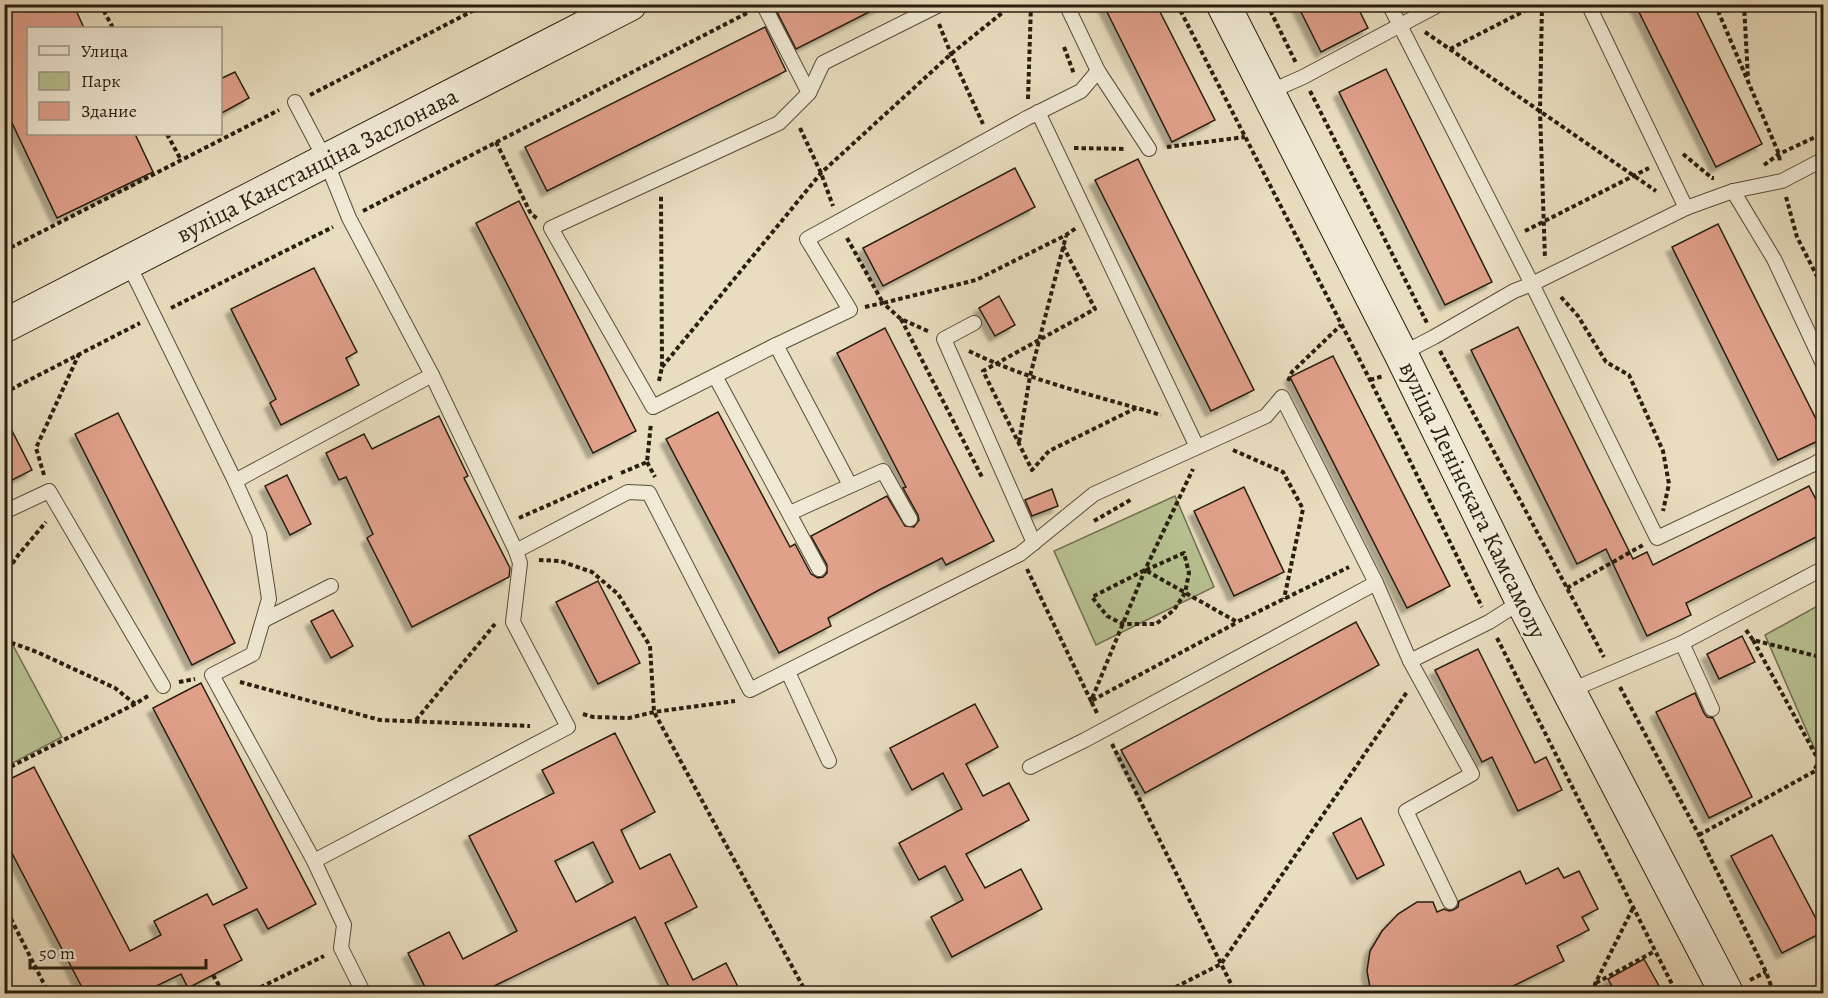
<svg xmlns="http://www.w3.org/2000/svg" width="1828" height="998" font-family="Alegreya,serif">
	<defs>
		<filter id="shadow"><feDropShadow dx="-5.5" dy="5.5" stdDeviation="1.5" flood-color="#0004"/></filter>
	</defs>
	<rect width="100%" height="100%" fill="#e8ddbe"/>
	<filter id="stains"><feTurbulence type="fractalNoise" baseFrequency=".00333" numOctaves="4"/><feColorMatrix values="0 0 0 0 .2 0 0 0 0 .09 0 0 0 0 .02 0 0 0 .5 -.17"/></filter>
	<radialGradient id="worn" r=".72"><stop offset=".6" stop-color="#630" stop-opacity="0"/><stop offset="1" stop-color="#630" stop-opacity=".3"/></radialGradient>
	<g fill="#b7c090" stroke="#706f50" stroke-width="1.5">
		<path d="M 1175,496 L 1214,587 L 1096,645 L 1054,551 Z"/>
		<path d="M 1823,603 L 1824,757 L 1819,759 L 1765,635 Z"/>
		<path d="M 8,636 L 62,737 L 5,767 L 4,638 Z"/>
	</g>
	<g fill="#e0a08a" stroke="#281e10" stroke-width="1.5" fill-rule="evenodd" filter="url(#shadow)">
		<path d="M 4,4 L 73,4 L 84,28 L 28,28 L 28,134 L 135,134 L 153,172 L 57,218 L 4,106 Z"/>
		<path d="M 773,4 L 885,4 L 796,49 Z"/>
		<path d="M 1103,4 L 1156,4 L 1215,120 L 1172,142 Z"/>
		<path d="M 1297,4 L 1356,4 L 1368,28 L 1321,52 Z"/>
		<path d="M 1635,4 L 1693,4 L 1762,144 L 1716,167 Z"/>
		<path d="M 765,27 L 786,71 L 547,191 L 525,147 Z"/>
		<path d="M 1386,69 L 1492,282 L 1445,305 L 1339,92 Z"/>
		<path d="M 235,72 L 249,98 L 220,114 L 220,79 Z"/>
		<path d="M 1138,159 L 1254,390 L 1211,411 L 1095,180 Z"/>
		<path d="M 1015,168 L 1035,207 L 883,286 L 863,248 Z"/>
		<path d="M 519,201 L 636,431 L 593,453 L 476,223 Z"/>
		<path d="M 1718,224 L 1824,435 L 1824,438 L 1778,460 L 1672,247 Z"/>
		<path d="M 314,268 L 357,352 L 346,358 L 359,385 L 281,425 L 270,403 L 276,399 L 231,309 Z"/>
		<path d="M 999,296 L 1015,325 L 995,336 L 979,308 Z"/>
		<path d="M 1518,327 L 1633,559 L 1647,552 L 1653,565 L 1809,486 L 1824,515 L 1824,533 L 1686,603 L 1691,615 L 1647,636 L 1606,549 L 1577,564 L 1471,350 Z"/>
		<path d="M 885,328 L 994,541 L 946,565 L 942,558 L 879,590 L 828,618 L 831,626 L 779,653 L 666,439 L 718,412 L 790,547 L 795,544 L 811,574 L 818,578 L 823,577 L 827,573 L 827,565 L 811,536 L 887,496 L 905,526 L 914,527 L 919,520 L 918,515 L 903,488 L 906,487 L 837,353 Z"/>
		<path d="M 1333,356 L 1450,586 L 1407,608 L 1290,377 Z"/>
		<path d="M 118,413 L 235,643 L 192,665 L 75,434 Z"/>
		<path d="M 4,415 L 32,470 L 4,484 Z"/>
		<path d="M 439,416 L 468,476 L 464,478 L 510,568 L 509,577 L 412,627 L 367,538 L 373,534 L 346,477 L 339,480 L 326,453 L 364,434 L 372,449 Z"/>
		<path d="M 287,475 L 311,524 L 290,535 L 265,486 Z"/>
		<path d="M 1244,487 L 1284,572 L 1234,596 L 1194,511 Z"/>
		<path d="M 1052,489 L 1058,506 L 1032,516 L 1025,500 Z"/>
		<path d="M 598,581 L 640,663 L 598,684 L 556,602 Z"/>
		<path d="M 333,610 L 353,646 L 331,658 L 311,621 Z"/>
		<path d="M 1356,622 L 1379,665 L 1145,793 L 1121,750 Z"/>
		<path d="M 1742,636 L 1755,662 L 1719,679 L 1707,654 Z"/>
		<path d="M 1478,649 L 1535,763 L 1546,757 L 1562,790 L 1518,811 L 1492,757 L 1482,762 L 1435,670 Z"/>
		<path d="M 201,683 L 316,904 L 268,929 L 257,909 L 224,925 L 242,960 L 188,988 L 181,974 L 142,993 L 85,993 L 4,838 L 4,782 L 34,767 L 130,951 L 161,935 L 154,921 L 207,894 L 213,905 L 247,888 L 153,708 Z"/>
		<path d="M 1695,693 L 1704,713 L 1707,717 L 1713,718 L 1752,797 L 1709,818 L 1656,712 Z"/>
		<path d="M 975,704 L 998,747 L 966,764 L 983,796 L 1009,783 L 1029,820 L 966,854 L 985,888 L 1021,869 L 1042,909 L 952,957 L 931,917 L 963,900 L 945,866 L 919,880 L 899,843 L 962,809 L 943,773 L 912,790 L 890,748 Z"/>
		<path d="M 615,733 L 655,812 L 621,830 L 640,869 L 670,854 L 697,907 L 665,923 L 693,980 L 726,963 L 741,993 L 666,993 L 671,991 L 635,917 L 480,993 L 428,993 L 408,953 L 449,932 L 463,959 L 517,931 L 469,836 L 554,793 L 542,770 ZM 593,842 L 613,882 L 576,902 L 555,861 Z"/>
		<path d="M 1361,818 L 1384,865 L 1357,879 L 1333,833 Z"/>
		<path d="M 1772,835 L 1823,932 L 1782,953 L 1731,856 Z"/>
		<path d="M 1558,868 L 1564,878 L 1579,871 L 1598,909 L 1582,917 L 1589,930 L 1557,946 L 1564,961 L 1499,993 L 1371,993 L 1367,971 L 1370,951 L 1382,931 L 1398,914 L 1417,902 L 1433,902 L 1437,912 L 1444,909 L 1449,911 L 1453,910 L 1458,907 L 1459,901 L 1520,871 L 1526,884 Z"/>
		<path d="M 1644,959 L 1663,993 L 1616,993 L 1608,979 Z"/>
	</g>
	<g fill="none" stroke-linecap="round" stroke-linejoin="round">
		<g stroke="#584e3c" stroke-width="16">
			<g id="lane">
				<path d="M 763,4 L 809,93"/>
				<path d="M 941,4 L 823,63 L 809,93 L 779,123 L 551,228 L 653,407 L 776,345 L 850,310 L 807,239 L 1027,118 L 1081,91 L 1098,71"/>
				<path d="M 1066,4 L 1098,71 L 1149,149"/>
				<path d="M 1389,4 L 1532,284 L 1657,538 L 1814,464 L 1824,458"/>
				<path d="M 1588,4 L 1686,208"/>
				<path d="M 1267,93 L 1303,77 L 1440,4"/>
				<path d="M 1038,112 L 1197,447"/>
				<path d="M 1733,191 L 1774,259 L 1824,366"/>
				<path d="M 128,263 L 235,481 L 259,534 L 269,599 L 253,654 L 212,675 L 314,861 L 344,925 L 341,948 L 364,994"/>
				<path d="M 974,323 L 944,339 L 1034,543"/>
				<path d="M 776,345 L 850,485"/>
				<path d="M 1401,354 L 1434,337 L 1514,291 L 1532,284 L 1686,208 L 1733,191 L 1782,181 L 1824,159"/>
				<path d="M 432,375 L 516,551 L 628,492 L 649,493 L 750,690 L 1020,554 L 1094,494 L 1266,416 L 1282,397 L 1376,583 L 1410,661 L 1472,774 L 1406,811 L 1450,902"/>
				<path d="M 715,376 L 819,569"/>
				<path d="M 235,481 L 432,375 L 349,218 L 326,161 L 295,102"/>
				<path d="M 4,512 L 49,491 L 163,686"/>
				<path d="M 790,513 L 883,471 L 910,519"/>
				<path d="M 264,620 L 331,586"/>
				<path d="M 1682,643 L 1712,709"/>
				<path d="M 1410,661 L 1489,622 L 1522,601"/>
				<path d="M 788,672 L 829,761"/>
				<path d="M 1569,691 L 1682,643 L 1824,568"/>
				<path d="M 1030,767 L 1085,740 L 1376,583"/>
				<path d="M 314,861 L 568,727 L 513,622 L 520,563 L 516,551"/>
			</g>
		</g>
		<g stroke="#281e10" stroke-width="35">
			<g id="secondary">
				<path d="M 1223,4 L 1401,354 L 1522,601 L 1727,994"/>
				<path d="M 4,326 L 630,4"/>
			</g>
		</g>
		<g stroke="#281e10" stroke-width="4" stroke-dasharray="4.5 3" stroke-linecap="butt">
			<path d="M 100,4 L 113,28"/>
			<path d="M 1177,4 L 1370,380 L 1482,607"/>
			<path d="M 1267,4 L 1296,63"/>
			<path d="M 1542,4 L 1540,111 L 1545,259"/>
			<path d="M 1715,4 L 1779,154 L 1780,163"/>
			<path d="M 1744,4 L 1748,78"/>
			<path d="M 939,24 L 951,54 L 983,124"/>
			<path d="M 1425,32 L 1656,191"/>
			<path d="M 1064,47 L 1074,74"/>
			<path d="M 1450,49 L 1538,4"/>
			<path d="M 1310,91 L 1427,323"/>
			<path d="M 310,95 L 486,4"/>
			<path d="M 1028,99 L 1031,4"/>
			<path d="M 800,128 L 821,173 L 833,206"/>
			<path d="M 167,134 L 181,160"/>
			<path d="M 496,142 L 531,214 L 538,219"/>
			<path d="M 1167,147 L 1245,137"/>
			<path d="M 1074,148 L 1126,149"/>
			<path d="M 1683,154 L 1712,178 L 1714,178"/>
			<path d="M 1764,165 L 1779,154 L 1824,133"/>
			<path d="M 1786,197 L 1797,237 L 1824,290"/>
			<path d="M 363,211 L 749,12"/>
			<path d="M 1525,231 L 1649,168"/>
			<path d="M 847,238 L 883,303 L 976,280 L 1066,235 L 1076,228"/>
			<path d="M 1063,246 L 1095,309 L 983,371 L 1032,470 L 1049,451 L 1136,408"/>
			<path d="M 4,251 L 279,110"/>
			<path d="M 1561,297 L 1578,316 L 1606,362 L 1629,375 L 1663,451 L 1669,484 L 1663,511"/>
			<path d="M 865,307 L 883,303 L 901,319 L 930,332"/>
			<path d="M 171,308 L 333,227"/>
			<path d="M 901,319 L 983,479"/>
			<path d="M 969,351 C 1030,381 1097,396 1161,415"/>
			<path d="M 1440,351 L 1604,657"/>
			<path d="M 662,367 L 821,173 L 951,54 L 1002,13 L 1005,4"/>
			<path d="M 1370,380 L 1383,376"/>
			<path d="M 659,381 L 662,367 L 661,196"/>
			<path d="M 1288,381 L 1292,372 L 1341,325"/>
			<path d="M 4,393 L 140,323"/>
			<path d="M 1019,442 L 1030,376 L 1066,236"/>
			<path d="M 1233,450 L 1283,472 L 1303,509 L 1284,599"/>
			<path d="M 647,462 L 655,477"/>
			<path d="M 621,473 L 647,462 L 651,423"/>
			<path d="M 44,475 L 36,448 L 79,354"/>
			<path d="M 519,518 L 614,476"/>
			<path d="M 1094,521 L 1132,499"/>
			<path d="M 539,560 L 560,561 L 592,572 L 618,594 L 650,646 L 654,712 L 807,994"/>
			<path d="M 1027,569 L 1091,701 L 1145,570 L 1193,469"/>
			<path d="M 1146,570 L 1184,553 L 1189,573 L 1185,593 L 1174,610 L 1156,624 L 1123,624 L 1107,616 L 1092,597 L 1145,570 L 1237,622 L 1349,567"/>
			<path d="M 4,576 L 19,554 L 46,522"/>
			<path d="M 1567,588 L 1643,545"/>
			<path d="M 1746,630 L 1753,640 L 1824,658"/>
			<path d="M 1497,638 L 1677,994"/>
			<path d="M 4,640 L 37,652 L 115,688 L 135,704 L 148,696"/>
			<path d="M 1753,640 L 1819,761"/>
			<path d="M 179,682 L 195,679"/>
			<path d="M 240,682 L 380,720 L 530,726"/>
			<path d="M 1620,687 L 1699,835 L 1766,972 L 1774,994"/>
			<path d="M 1097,713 L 1091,701 L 1236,623"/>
			<path d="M 583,714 L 593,717 L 629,718 L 654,712 L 735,701"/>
			<path d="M 416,720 L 495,624"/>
			<path d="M 1112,744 L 1236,994"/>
			<path d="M 1815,769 L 1824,751"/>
			<path d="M 4,770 L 135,704"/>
			<path d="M 1699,835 L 1824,766"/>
			<path d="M 4,905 L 49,994"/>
			<path d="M 213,975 L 224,994"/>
			<path d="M 1750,980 L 1766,972"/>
			<path d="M 1596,983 L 1655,951"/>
			<path d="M 247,994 L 324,956"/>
			<path d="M 1162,994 L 1221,964 L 1407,692"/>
			<path d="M 1594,994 L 1595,984 L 1633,908"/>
		</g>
		<use href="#lane" stroke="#f0e9d5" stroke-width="14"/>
		<use href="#secondary" stroke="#f0e9d5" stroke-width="33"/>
	</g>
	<g text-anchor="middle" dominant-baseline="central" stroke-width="5" stroke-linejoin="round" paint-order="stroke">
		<g font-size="24" fill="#281e10" stroke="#f0e9d5">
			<text transform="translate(317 165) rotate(-27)">вуліца Канстанціна Заслонава</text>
			<text transform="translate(1473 500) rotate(64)">вуліца Ленінскага Камсамолу</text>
		</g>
	</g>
	<rect width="1828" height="998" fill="none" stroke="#e8ddbe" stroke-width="24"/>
	<rect x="6" y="6" width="1816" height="986" fill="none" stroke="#281e10" stroke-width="3"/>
	<rect x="12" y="12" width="1804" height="974" fill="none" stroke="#281e10" stroke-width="1.5"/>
	<rect x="27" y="27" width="195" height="108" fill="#f0e9d5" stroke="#a09886" stroke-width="1.5"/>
	<rect x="39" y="46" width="30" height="9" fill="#f0e9d5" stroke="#a09886" stroke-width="1.5"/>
	<text x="81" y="57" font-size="18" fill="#281e10">Улица</text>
	<rect x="39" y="72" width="30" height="18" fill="#b7c090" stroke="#a09886" stroke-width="1.5"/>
	<text x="81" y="87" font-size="18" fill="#281e10">Парк</text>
	<rect x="39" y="102" width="30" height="18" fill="#e0a08a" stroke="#a09886" stroke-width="1.5"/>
	<text x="81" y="117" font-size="18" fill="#281e10">Здание</text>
	<path d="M30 959v9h176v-9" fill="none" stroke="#281e10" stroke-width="3"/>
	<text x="39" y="959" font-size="18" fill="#281e10" stroke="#f0e9d5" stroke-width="4.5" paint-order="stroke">50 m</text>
	<rect width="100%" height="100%" filter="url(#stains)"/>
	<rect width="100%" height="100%" fill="url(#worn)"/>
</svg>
